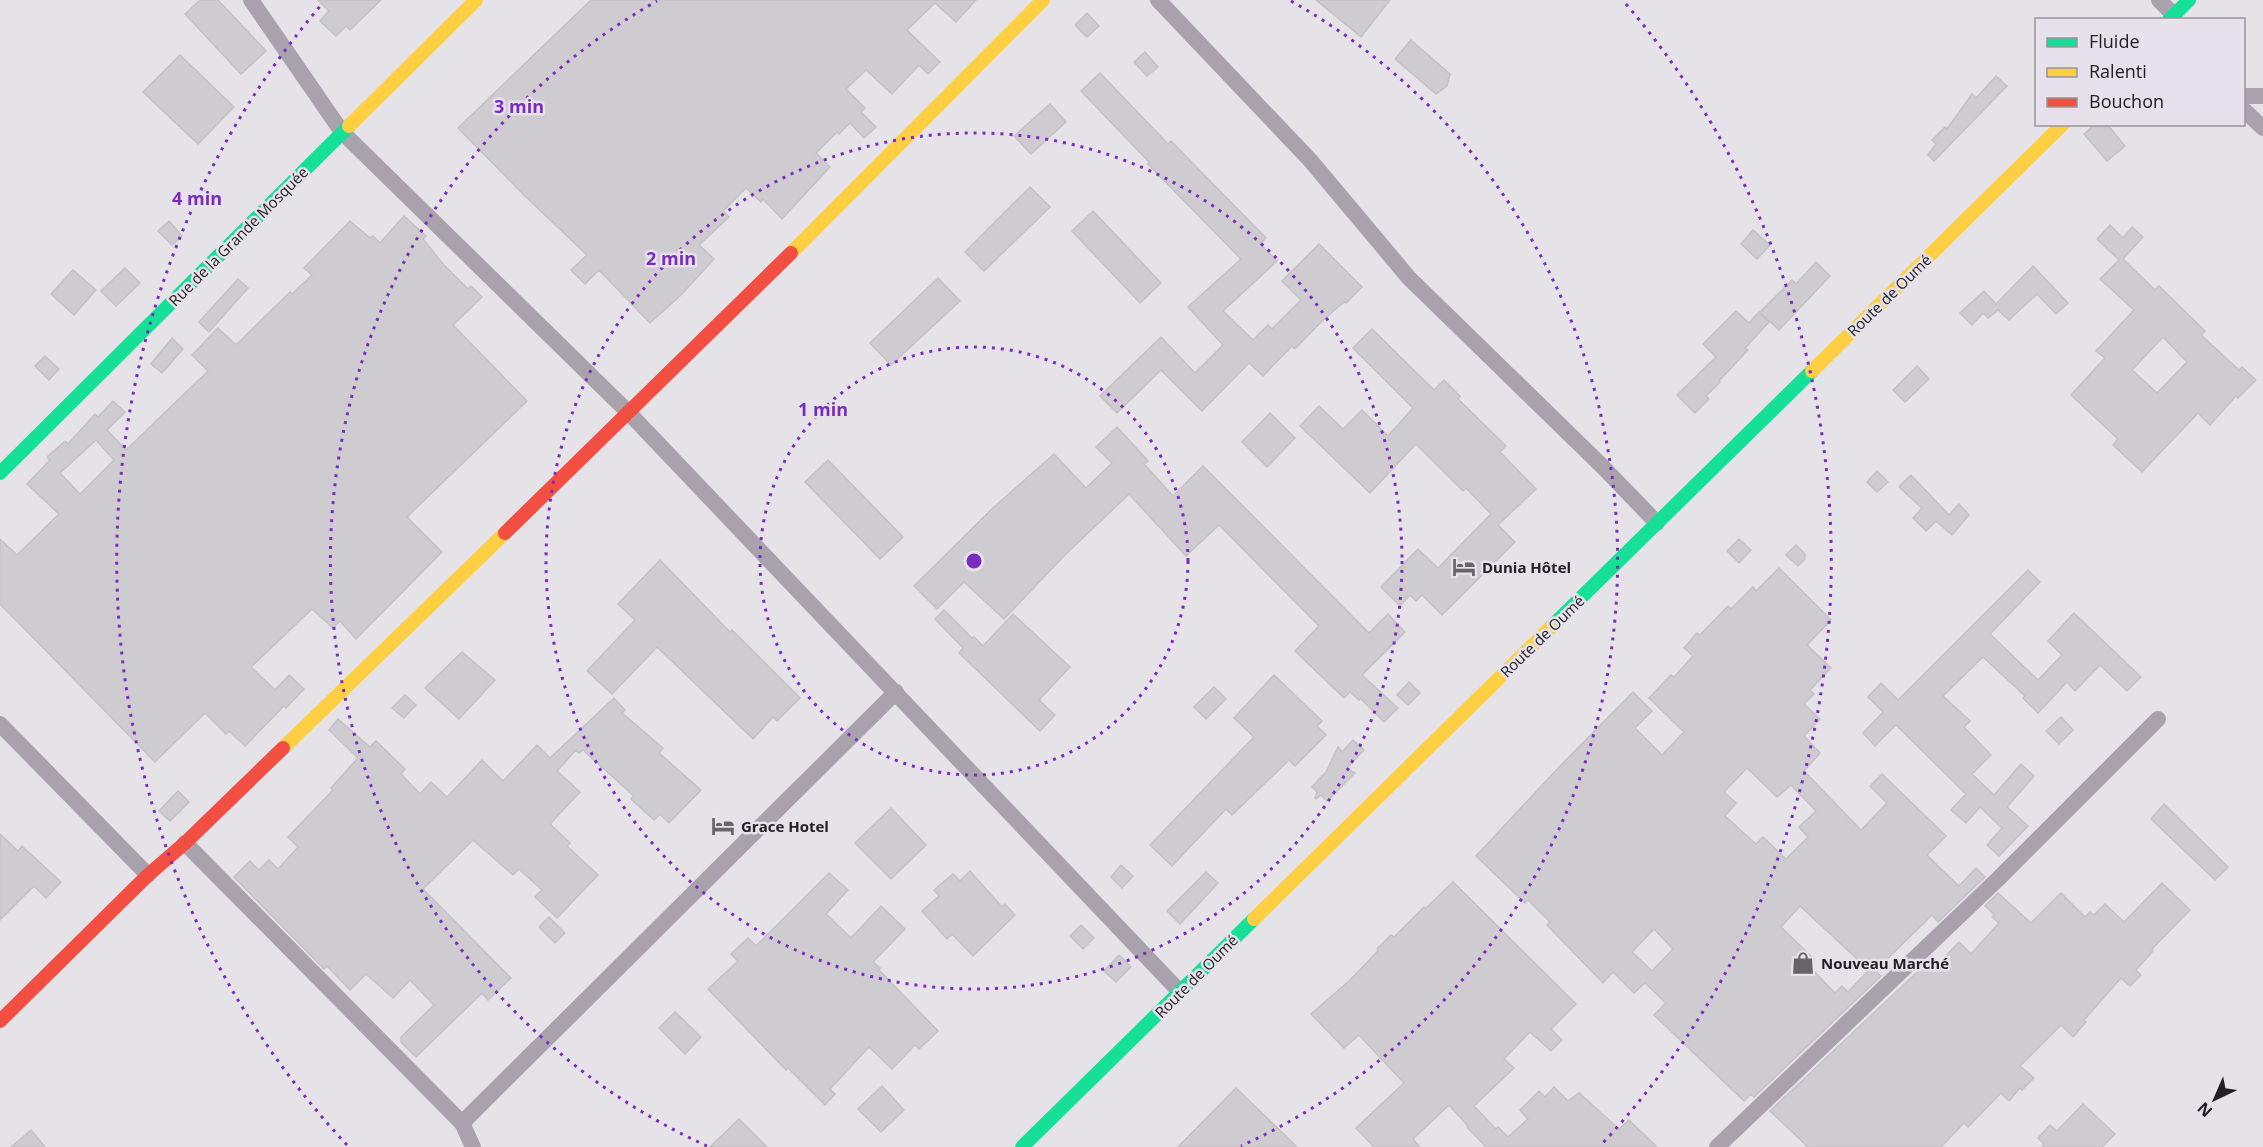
<svg xmlns="http://www.w3.org/2000/svg" width="2263" height="1147" font-family="'Open Sans',sans-serif">
	<rect width="100%" height="100%" fill="#e6e3e8"/>
	<g fill="#cfccd1" stroke="#c3c1c5" stroke-width="1.5" fill-rule="evenodd">
		<path d="M 200,0 L 218,0 L 266,51 L 241,74 L 185,14 Z"/>
		<path d="M 318,0 L 381,0 L 350,30 L 346,26 L 336,36 L 320,21 L 329,11 Z"/>
		<path d="M 591,0 L 976,0 L 956,22 L 935,3 L 907,30 L 940,62 L 928,74 L 919,65 L 892,94 L 866,70 L 846,89 L 865,108 L 861,112 L 876,127 L 864,138 L 850,123 L 839,134 L 837,132 L 816,153 L 830,167 L 782,219 L 763,199 L 761,202 L 746,188 L 723,211 L 729,217 L 699,245 L 714,259 L 682,294 L 650,323 L 599,270 L 585,284 L 571,270 L 587,255 L 526,197 L 458,128 Z"/>
		<path d="M 1316,0 L 1390,0 L 1361,37 Z"/>
		<path d="M 1087,13 L 1099,26 L 1087,37 L 1075,25 Z"/>
		<path d="M 1411,40 L 1450,74 L 1447,86 L 1436,94 L 1395,59 Z"/>
		<path d="M 1145,52 L 1158,67 L 1147,76 L 1134,62 Z"/>
		<path d="M 180,55 L 234,107 L 198,144 L 143,92 Z"/>
		<path d="M 1100,73 L 1168,144 L 1171,141 L 1266,238 L 1260,244 L 1277,261 L 1223,311 L 1253,340 L 1268,325 L 1272,329 L 1301,300 L 1282,281 L 1319,244 L 1362,287 L 1346,303 L 1344,302 L 1322,321 L 1295,349 L 1292,346 L 1263,376 L 1249,363 L 1202,411 L 1161,370 L 1117,413 L 1100,396 L 1161,337 L 1195,373 L 1223,345 L 1188,307 L 1241,259 L 1148,164 L 1149,162 L 1081,91 Z"/>
		<path d="M 1996,76 L 2007,86 L 1934,161 L 1928,155 L 1936,144 L 1932,140 L 1945,127 L 1947,129 L 1972,94 L 1976,98 Z"/>
		<path d="M 1050,104 L 1066,122 L 1031,154 L 1014,136 Z"/>
		<path d="M 2095,124 L 2107,124 L 2125,146 L 2107,161 L 2084,134 Z"/>
		<path d="M 1030,187 L 1050,207 L 984,271 L 965,252 Z"/>
		<path d="M 1093,211 L 1161,283 L 1140,303 L 1072,231 Z"/>
		<path d="M 404,216 L 426,236 L 423,239 L 443,264 L 468,289 L 471,286 L 482,297 L 453,325 L 527,401 L 407,517 L 442,552 L 356,639 L 340,621 L 333,628 L 312,609 L 251,667 L 275,690 L 289,675 L 304,689 L 286,708 L 284,706 L 245,746 L 229,731 L 226,734 L 205,713 L 155,762 L 0,604 L 0,539 L 17,555 L 59,514 L 27,484 L 50,460 L 47,457 L 65,441 L 68,444 L 95,414 L 98,417 L 113,401 L 125,412 L 107,430 L 126,450 L 208,371 L 192,355 L 218,328 L 235,344 L 238,343 L 290,292 L 292,294 L 312,275 L 304,268 L 350,221 L 370,238 L 373,236 L 380,243 ZM 96,440 L 114,460 L 80,494 L 60,473 Z"/>
		<path d="M 169,221 L 182,236 L 172,245 L 158,231 Z"/>
		<path d="M 2110,225 L 2123,238 L 2132,227 L 2143,237 L 2123,259 L 2155,290 L 2159,286 L 2205,331 L 2201,335 L 2239,370 L 2242,367 L 2256,380 L 2238,398 L 2236,396 L 2210,425 L 2198,413 L 2142,472 L 2113,445 L 2118,439 L 2071,395 L 2105,358 L 2096,351 L 2134,310 L 2100,279 L 2119,260 L 2097,239 ZM 2163,337 L 2187,362 L 2157,393 L 2132,370 Z"/>
		<path d="M 1753,230 L 1770,245 L 1757,259 L 1741,244 Z"/>
		<path d="M 1816,262 L 1830,276 L 1779,330 L 1760,312 L 1792,280 L 1796,284 Z"/>
		<path d="M 2033,266 L 2068,303 L 2056,314 L 2037,294 L 2009,320 L 1998,310 L 1988,318 L 1983,313 L 1972,325 L 1960,313 L 1984,291 L 1996,304 Z"/>
		<path d="M 125,268 L 140,283 L 116,306 L 101,291 Z"/>
		<path d="M 73,270 L 96,290 L 74,315 L 51,294 Z"/>
		<path d="M 938,278 L 960,301 L 891,365 L 870,343 Z"/>
		<path d="M 238,279 L 248,288 L 209,332 L 199,322 Z"/>
		<path d="M 1736,311 L 1749,323 L 1759,312 L 1769,322 L 1745,348 L 1748,350 L 1719,381 L 1720,382 L 1706,396 L 1709,399 L 1695,413 L 1677,395 L 1716,357 L 1703,344 Z"/>
		<path d="M 1372,329 L 1434,390 L 1444,380 L 1460,396 L 1458,399 L 1506,446 L 1500,452 L 1536,489 L 1498,525 L 1515,542 L 1442,615 L 1422,595 L 1416,601 L 1410,595 L 1400,606 L 1381,587 L 1418,549 L 1438,568 L 1491,514 L 1466,488 L 1463,491 L 1416,444 L 1370,493 L 1300,426 L 1319,406 L 1343,429 L 1362,410 L 1388,436 L 1413,408 L 1353,348 Z"/>
		<path d="M 172,338 L 183,349 L 162,373 L 151,364 Z"/>
		<path d="M 45,356 L 59,369 L 49,380 L 35,366 Z"/>
		<path d="M 1917,366 L 1929,379 L 1905,402 L 1893,390 Z"/>
		<path d="M 1270,413 L 1295,438 L 1267,467 L 1242,442 Z"/>
		<path d="M 1117,427 L 1148,461 L 1144,464 L 1173,496 L 1203,466 L 1369,633 L 1388,614 L 1405,632 L 1362,675 L 1398,708 L 1384,722 L 1360,698 L 1359,700 L 1350,692 L 1344,698 L 1295,651 L 1319,626 L 1219,525 L 1186,556 L 1129,494 L 1065,555 L 1004,619 L 964,582 L 937,609 L 914,586 L 994,507 L 1054,454 L 1086,488 L 1112,463 L 1096,447 Z"/>
		<path d="M 828,460 L 903,537 L 880,559 L 805,482 Z"/>
		<path d="M 1877,471 L 1888,482 L 1877,492 L 1867,482 Z"/>
		<path d="M 1911,475 L 1949,515 L 1959,504 L 1969,515 L 1952,535 L 1936,521 L 1926,531 L 1913,518 L 1922,508 L 1899,487 Z"/>
		<path d="M 1739,539 L 1751,550 L 1739,563 L 1727,551 Z"/>
		<path d="M 1796,545 L 1805,554 L 1805,559 L 1798,566 L 1786,555 Z"/>
		<path d="M 660,560 L 730,632 L 732,630 L 800,698 L 777,721 L 773,717 L 753,739 L 657,647 L 612,694 L 587,671 L 635,620 L 618,604 Z"/>
		<path d="M 1779,568 L 1831,620 L 1807,645 L 1831,668 L 1810,690 L 1814,694 L 1804,704 L 1820,719 L 1804,736 L 1820,753 L 1804,771 L 1861,830 L 1887,803 L 1870,786 L 1882,774 L 1946,836 L 1927,855 L 1939,867 L 1959,886 L 1976,868 L 1985,877 L 1938,922 L 1932,915 L 1875,971 L 1881,976 L 1754,1097 L 1751,1094 L 1744,1101 L 1654,1015 L 1666,1003 L 1645,983 L 1634,993 L 1613,972 L 1603,983 L 1547,925 L 1550,922 L 1528,900 L 1525,903 L 1476,856 L 1561,765 L 1633,692 L 1652,711 L 1635,728 L 1662,755 L 1684,732 L 1649,698 L 1671,675 L 1674,677 L 1693,656 L 1684,648 L 1697,633 L 1700,635 L 1728,606 L 1731,609 L 1753,587 L 1756,591 ZM 1747,768 L 1777,797 L 1791,785 L 1816,811 L 1799,827 L 1808,837 L 1786,859 L 1763,837 L 1756,844 L 1725,816 L 1736,803 L 1724,792 ZM 1800,906 L 1869,970 L 1848,992 L 1842,986 L 1835,993 L 1808,965 L 1814,959 L 1781,927 ZM 1654,929 L 1673,949 L 1652,971 L 1632,952 Z"/>
		<path d="M 2028,570 L 2040,582 L 1990,634 L 2038,680 L 2062,655 L 2048,641 L 2074,613 L 2141,677 L 2127,691 L 2100,665 L 2075,691 L 2067,682 L 2038,713 L 2023,698 L 2025,696 L 1983,657 L 1943,696 L 1970,721 L 1964,727 L 1991,755 L 1972,774 L 1994,795 L 2021,764 L 2034,776 L 2007,807 L 2028,826 L 1999,856 L 1987,845 L 2002,828 L 1980,807 L 1966,823 L 1951,810 L 1966,794 L 1896,725 L 1875,746 L 1863,733 L 1883,712 L 1868,697 L 1881,683 L 1898,700 Z"/>
		<path d="M 944,610 L 972,638 L 974,637 L 983,646 L 1013,614 L 1070,667 L 1039,700 L 1055,715 L 1040,731 L 959,653 L 963,648 L 935,619 Z"/>
		<path d="M 462,652 L 495,680 L 459,719 L 425,688 Z"/>
		<path d="M 1274,675 L 1322,721 L 1317,726 L 1326,735 L 1295,766 L 1289,760 L 1232,815 L 1226,809 L 1172,866 L 1150,845 L 1254,737 L 1234,718 Z"/>
		<path d="M 1409,682 L 1420,693 L 1408,705 L 1397,695 Z"/>
		<path d="M 1214,687 L 1226,699 L 1206,719 L 1194,707 Z"/>
		<path d="M 405,695 L 416,705 L 404,718 L 392,708 Z"/>
		<path d="M 614,698 L 625,710 L 622,713 L 663,748 L 659,753 L 701,790 L 669,823 L 660,814 L 654,820 L 631,799 L 634,796 L 583,750 L 579,753 L 576,750 L 557,771 L 580,792 L 550,824 L 570,843 L 567,846 L 598,875 L 557,918 L 535,897 L 542,890 L 519,869 L 513,875 L 473,840 L 423,889 L 511,978 L 488,1000 L 482,993 L 416,1057 L 401,1042 L 401,1037 L 434,1005 L 410,980 L 393,998 L 366,974 L 350,990 L 327,966 L 324,969 L 234,877 L 250,861 L 259,870 L 269,860 L 278,869 L 298,847 L 288,837 L 333,790 L 331,788 L 358,758 L 329,730 L 338,719 L 370,747 L 376,741 L 405,769 L 401,774 L 420,794 L 431,782 L 447,797 L 482,760 L 503,781 L 537,745 L 550,758 Z"/>
		<path d="M 2061,717 L 2073,730 L 2059,744 L 2046,731 Z"/>
		<path d="M 1353,740 L 1364,750 L 1346,769 L 1355,773 L 1327,801 L 1321,795 L 1316,799 L 1315,798 L 1317,792 L 1312,787 L 1326,772 L 1338,747 L 1342,752 Z"/>
		<path d="M 178,791 L 189,802 L 170,821 L 159,811 Z"/>
		<path d="M 2164,804 L 2228,867 L 2215,880 L 2151,819 Z"/>
		<path d="M 891,808 L 926,845 L 891,879 L 855,843 Z"/>
		<path d="M 0,834 L 18,851 L 22,846 L 61,882 L 46,898 L 34,886 L 0,920 Z"/>
		<path d="M 1121,865 L 1133,876 L 1122,888 L 1111,877 Z"/>
		<path d="M 970,871 L 1002,907 L 1005,904 L 1015,915 L 973,956 L 952,934 L 947,939 L 922,911 L 939,896 L 934,890 L 953,874 L 960,881 Z"/>
		<path d="M 1206,872 L 1218,883 L 1180,924 L 1167,911 Z"/>
		<path d="M 829,873 L 848,890 L 826,914 L 851,938 L 881,906 L 905,929 L 873,962 L 880,968 L 879,970 L 938,1031 L 919,1049 L 915,1045 L 892,1069 L 869,1047 L 830,1089 L 835,1094 L 825,1105 L 788,1068 L 786,1070 L 708,989 L 738,961 L 731,954 L 748,938 L 756,946 Z"/>
		<path d="M 1453,882 L 1576,1004 L 1551,1029 L 1562,1040 L 1551,1051 L 1530,1032 L 1504,1059 L 1514,1068 L 1474,1106 L 1496,1129 L 1498,1127 L 1508,1137 L 1528,1119 L 1520,1110 L 1539,1091 L 1545,1097 L 1554,1087 L 1568,1101 L 1579,1093 L 1619,1129 L 1629,1120 L 1657,1147 L 1486,1147 L 1467,1127 L 1468,1126 L 1449,1105 L 1413,1139 L 1420,1147 L 1374,1147 L 1356,1128 L 1404,1083 L 1359,1035 L 1344,1048 L 1311,1014 L 1350,980 L 1378,951 L 1377,949 L 1391,935 L 1394,937 L 1424,907 L 1425,909 Z"/>
		<path d="M 2162,883 L 2190,910 L 2152,949 L 2153,951 L 2136,970 L 2141,975 L 2130,986 L 2121,978 L 2084,1020 L 2086,1022 L 2073,1037 L 2061,1025 L 2020,1066 L 2034,1078 L 2022,1090 L 2020,1088 L 2009,1101 L 2001,1093 L 1968,1127 L 1964,1123 L 1941,1147 L 1808,1147 L 1770,1111 L 1932,958 L 1938,964 L 1959,942 L 1971,954 L 1999,923 L 1992,917 L 1995,915 L 1985,906 L 1998,893 L 2031,923 L 2061,893 L 2085,917 L 2090,912 L 2094,915 L 2105,904 L 2124,922 Z"/>
		<path d="M 549,917 L 565,933 L 555,943 L 539,927 Z"/>
		<path d="M 1081,925 L 1094,938 L 1083,949 L 1070,936 Z"/>
		<path d="M 1119,955 L 1131,967 L 1116,982 L 1104,971 Z"/>
		<path d="M 675,1012 L 701,1037 L 685,1054 L 659,1028 Z"/>
		<path d="M 882,1086 L 904,1110 L 881,1132 L 858,1109 Z"/>
		<path d="M 1236,1088 L 1297,1147 L 1178,1147 Z"/>
		<path d="M 2083,1104 L 2115,1134 L 2102,1147 L 2042,1147 L 2044,1144 L 2038,1138 L 2050,1125 L 2057,1131 Z"/>
		<path d="M 739,1119 L 767,1147 L 710,1147 Z"/>
		<path d="M 31,1130 L 45,1147 L 11,1147 Z"/>
	</g>
	<g fill="none" stroke-linecap="round" stroke-linejoin="round">
		<g stroke="#a9a2ac" stroke-width="16">
			<path d="M 251,0 L 342,132 L 629,413 L 1180,992"/>
			<path d="M 1158,0 L 1310,160 L 1409,278 L 1602,466 L 1657,523"/>
			<path d="M 2159,0 L 2174,15"/>
			<path d="M 2244,96 L 2263,96"/>
			<path d="M 2244,110 L 2263,128"/>
			<path d="M 0,724 L 148,875"/>
			<path d="M 185,843 L 462,1123 L 473,1147"/>
			<path d="M 462,1123 L 896,692"/>
			<path d="M 1717,1147 L 1998,879 L 2158,719"/>
		</g>
		<g stroke="#16e098" stroke-width="14">
			<path d="M 2169,20 L 2189,0"/>
			<path d="M 0,473 L 349,126"/>
			<path d="M 1550,628 L 1812,371"/>
			<path d="M 1022,1147 L 1254,919"/>
		</g>
		<g stroke="#ffcf43" stroke-width="14">
			<path d="M 349,126 L 476,0"/>
			<path d="M 791,253 L 1043,0"/>
			<path d="M 1812,371 L 2063,124"/>
			<path d="M 283,748 L 505,533"/>
			<path d="M 1254,919 L 1550,628"/>
		</g>
		<g stroke="#f24e42" stroke-width="14">
			<path d="M 505,533 L 791,253"/>
			<path d="M 0,1021 L 148,875 L 185,843 L 283,748"/>
		</g>
	</g>
	<g fill="none" stroke="#7b2cbf" stroke-width="3" stroke-dasharray="3 6">
		<circle cx="974" cy="561" r="214"/>
		<circle cx="974" cy="561" r="428"/>
		<path d="M707 1146A643 643 0 0 1 657 1M1291 1A643 643 0 0 1 1241 1146"/>
		<path d="M347 1145A857 857 0 0 1 322 4M1626 4A857 857 0 0 1 1601 1145"/>
	</g>
	<defs>
		<g id="hotel-bare" transform="scale(1.8)"><path d="M-6-4.5h1.5V1H6V5H4.5V3h-9V5H-6ZM-4 0a1.8 1.8 0 1 1 3.6 0ZM.5 0V-2.5h3Q6-2.5 6 0Z" fill="#676468" stroke="#e6e1ea" stroke-width="2.5" paint-order="stroke"/></g>
		<g id="shop-bare" transform="scale(1.8)"><path d="M-5-2.5h2.3a2.7 3.5 0 0 1 5.4 0H5L5.5 6h-11ZM-1.5-2.5h3a1.5 2.3 0 0 0-3 0Z" fill="#676468" stroke="#e6e1ea" stroke-width="2.5" paint-order="stroke"/></g>
	</defs>
	<g fill-rule="evenodd">
		<use href="#hotel-bare" x="1464" y="567"/>
		<use href="#hotel-bare" x="723" y="826"/>
		<use href="#shop-bare" x="1803" y="963"/>
	</g>
	<g text-anchor="middle" dominant-baseline="central" stroke-width="5" stroke-linejoin="round" paint-order="stroke">
		<g font-size="15" fill="#222023" stroke="#e6e1ea">
			<text transform="translate(238 236) rotate(-45)">Rue de la Grande Mosquée</text>
			<text transform="translate(1889 295) rotate(-44)">Route de Oumé</text>
			<text transform="translate(1542 636) rotate(-44)">Route de Oumé</text>
			<text transform="translate(1196 976) rotate(-45)">Route de Oumé</text>
		</g>
		<g font-size="15" font-weight="bold" fill="#222023" stroke="#e6e1ea" text-anchor="start">
			<text x="1482" y="567">Dunia Hôtel</text>
			<text x="741" y="826">Grace Hotel</text>
			<text x="1821" y="963">Nouveau Marché</text>
		</g>
	</g>
	<circle cx="974" cy="561" r="9" fill="#7b2cbf" stroke="#e6e1ea" stroke-width="3"/>
	<g font-size="18" text-anchor="middle" font-weight="bold" fill="#7b2cbf" stroke="#e6e1ea" stroke-width="5" stroke-linejoin="round" paint-order="stroke">
		<text x="519" y="113">3 min</text>
		<text x="197" y="205">4 min</text>
		<text x="671" y="265">2 min</text>
		<text x="823" y="416">1 min</text>
	</g>
	<rect x="2035" y="18" width="210" height="108" fill="#e6e1ea" stroke="#98949a" stroke-width="1.5"/>
	<rect x="2047" y="38" width="30" height="9" fill="#16e098" stroke="#98949a" stroke-width="1.5"/>
	<text x="2089" y="48" font-size="18" fill="#222023">Fluide</text>
	<rect x="2047" y="68" width="30" height="9" fill="#ffcf43" stroke="#98949a" stroke-width="1.5"/>
	<text x="2089" y="78" font-size="18" fill="#222023">Ralenti</text>
	<rect x="2047" y="98" width="30" height="9" fill="#f24e42" stroke="#98949a" stroke-width="1.5"/>
	<text x="2089" y="108" font-size="18" fill="#222023">Bouchon</text>
	<g transform="translate(2215 1099) rotate(224)" stroke="#e6e1ea" stroke-width="4.5" paint-order="stroke">
	<path d="M0-4.5L10 22L0 15L-10 22Z" fill="#222023"/>
	<text y="-9" font-size="16" font-weight="bold" text-anchor="middle" fill="#222023">N</text>
	</g>
</svg>
